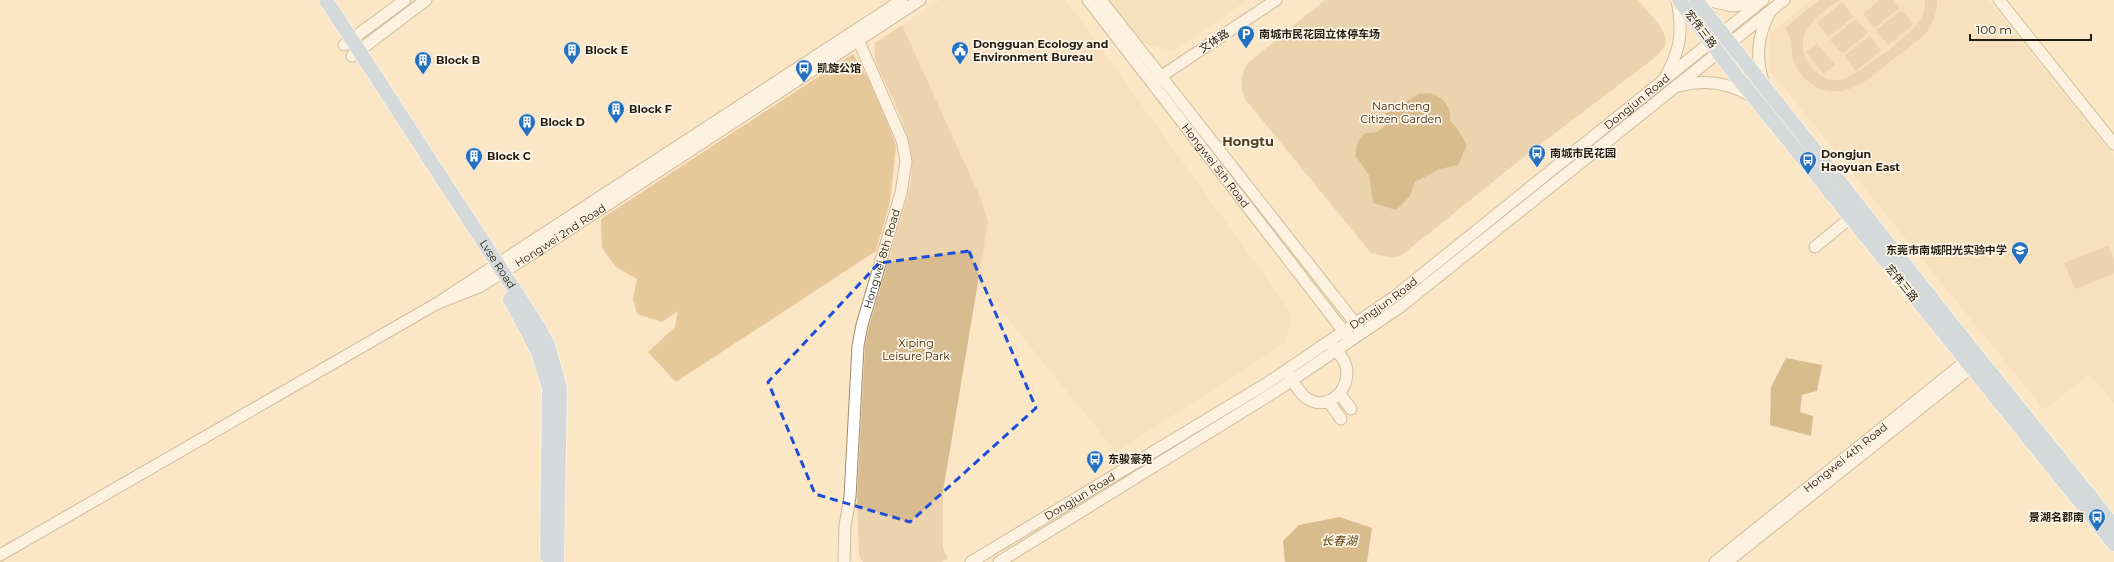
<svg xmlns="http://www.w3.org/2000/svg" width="2114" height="562" font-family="Montserrat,'Noto Sans SC',sans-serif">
	<rect width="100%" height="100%" fill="#fbe6c6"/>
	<g fill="#f2dab4">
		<path d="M 940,0 L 1066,0 L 1292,314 L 1285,343 L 1116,452 L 978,282 L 988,222 L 981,199 L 902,25 Z"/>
		<path d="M 1108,0 L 1248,0 L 1172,51 L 1139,42 Z"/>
		<path d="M 1811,0 L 1988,0 L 2114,156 L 2114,403 L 2090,374 L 2044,410 L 1769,69 L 1770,33 Z"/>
	</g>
	<g fill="#d8bc90">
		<path d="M 1325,0 L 1638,0 C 1646,10 1670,32 1665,45 C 1663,51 1657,55 1653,59 L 1525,156 L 1402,255 L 1392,258 L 1371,253 L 1245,99 C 1240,85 1240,74 1249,62 Z"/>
		<path d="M 1819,0 L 1839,0 C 1828,8 1814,17 1807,29 C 1794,52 1813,81 1839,80 C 1854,79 1909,36 1918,23 C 1924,16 1925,9 1925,0 L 1937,0 C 1937,12 1934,22 1927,32 C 1916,43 1903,52 1891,61 C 1870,78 1848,100 1818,88 C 1811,84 1804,79 1799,72 C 1788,56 1795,41 1785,28 Z"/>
		<path d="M 1880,0 L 1894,0 L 1900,8 L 1874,28 L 1863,14 Z"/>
		<path d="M 1842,2 L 1854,17 L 1828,37 L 1817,23 Z"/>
		<path d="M 1902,10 L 1913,24 L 1888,45 L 1876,30 Z"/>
		<path d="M 1856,19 L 1868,33 L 1842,54 L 1830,40 Z"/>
		<path d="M 902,25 L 981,199 L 988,222 L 943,491 L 943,548 L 948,558 L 942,562 L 863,562 L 859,555 L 857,497 L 865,347 L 869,326 L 908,194 C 919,151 904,124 887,86 C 879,69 873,62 875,43 Z"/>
		<path d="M 1870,36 L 1881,50 L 1856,71 L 1844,56 Z"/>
		<path d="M 1817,43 L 1835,65 L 1824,74 L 1806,52 Z"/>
		<path d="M 2108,246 L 2114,260 L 2114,274 L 2075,289 L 2064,263 Z"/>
	</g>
	<path fill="#cca565" d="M 853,54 L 877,94 L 896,146 L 890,202 L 876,251 L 676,382 L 648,352 L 675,327 L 678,311 L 662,322 L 637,314 L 633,299 L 637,279 L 616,267 L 602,248 L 601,219 Z"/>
	<g fill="#af8949">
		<path d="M 1431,93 C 1444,98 1451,106 1450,121 L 1457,128 L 1467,145 L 1458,165 L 1440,169 L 1415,182 L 1410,196 L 1396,210 L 1373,203 L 1369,175 L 1355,155 L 1358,141 L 1365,133 L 1377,132 L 1386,125 L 1387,109 L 1406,107 L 1406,102 L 1419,94 Z"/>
		<path d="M 1786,358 L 1822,365 L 1817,391 L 1802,395 L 1800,412 L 1813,416 L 1811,436 L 1770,425 L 1771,387 Z"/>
		<path d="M 1340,517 L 1372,528 L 1367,562 L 1285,562 L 1283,541 L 1299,525 Z"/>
	</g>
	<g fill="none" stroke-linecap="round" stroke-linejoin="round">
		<g stroke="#9d8a6c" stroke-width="13">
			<g id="minor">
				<path id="s1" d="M 902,0 L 436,304 L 479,287 L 532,254 L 920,0"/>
				<path id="s2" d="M 1088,0 L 1348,337"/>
				<path d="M 1101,0 L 1359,328"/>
				<path d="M 1705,0 L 1733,6 L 1760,1"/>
				<path d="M 1999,0 L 2114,144"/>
				<path d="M 344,45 L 405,0"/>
				<path d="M 352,56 L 426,0"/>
				<path d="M 1666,76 C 1681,48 1683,32 1677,0"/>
				<path d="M 1154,81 L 1276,0"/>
				<path d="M 1763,82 C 1756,58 1757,37 1769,14"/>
				<path d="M 1679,86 C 1705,79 1728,82 1751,96"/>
				<path d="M 1815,247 L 1850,218"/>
				<path d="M 1288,374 C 1293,381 1298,391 1305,397 C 1326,414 1352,390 1346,366 C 1344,358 1338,352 1332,346"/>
				<path d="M 1340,394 L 1351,409"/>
				<path d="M 1329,402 L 1341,419"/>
				<path d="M 0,555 L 436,304"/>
				<path id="s3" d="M 844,562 L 845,526 L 850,497 L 858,346 L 862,325 L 901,193 L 906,161 L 902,140 L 856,35"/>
				<path id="s4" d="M 971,562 L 1269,382 L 1394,297 L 1763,0"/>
				<path d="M 999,562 L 1276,391 L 1400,307 L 1784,0"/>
				<path id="s5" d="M 1715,562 L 1972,356"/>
				<path d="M 1727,562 L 1977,363"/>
			</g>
		</g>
		<g stroke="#fff" stroke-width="16">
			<g id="major">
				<path id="s6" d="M 326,0 L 538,326 L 548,345 L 560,388 L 557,562"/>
				<path d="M 1679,0 L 1730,68 L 2114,544"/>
				<path d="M 1696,0 L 1959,333 L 2114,526"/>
				<path d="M 510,299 L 538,352 L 549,388 L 547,556"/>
			</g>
		</g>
		<use href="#minor" stroke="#fff" stroke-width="11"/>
		<use href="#major" stroke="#a9caf1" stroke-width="14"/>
	</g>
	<path d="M0 0H2114V562H0ZM 969,251 L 1036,408 L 910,522 L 815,494 L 768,382 L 879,263 Z" fill="#fbe6c6" fill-opacity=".55" fill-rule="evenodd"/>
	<path fill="none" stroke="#1d4ed8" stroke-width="3" stroke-dasharray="8 5" stroke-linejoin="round" d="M 969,251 L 1036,408 L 910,522 L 815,494 L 768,382 L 879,263 Z"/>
	<defs>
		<g id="parking-pin" transform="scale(0.9)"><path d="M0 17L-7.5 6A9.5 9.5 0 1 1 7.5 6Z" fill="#2471c1" stroke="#fdf5e8"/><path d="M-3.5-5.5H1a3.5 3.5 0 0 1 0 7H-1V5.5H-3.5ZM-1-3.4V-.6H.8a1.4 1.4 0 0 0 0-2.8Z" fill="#fff"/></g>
		<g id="building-pin" transform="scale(0.9)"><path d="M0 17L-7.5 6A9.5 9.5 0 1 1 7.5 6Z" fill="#2471c1" stroke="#fdf5e8"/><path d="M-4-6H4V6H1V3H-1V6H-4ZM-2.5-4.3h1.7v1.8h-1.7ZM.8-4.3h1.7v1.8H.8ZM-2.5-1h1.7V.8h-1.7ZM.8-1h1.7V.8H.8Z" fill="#fff"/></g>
		<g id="civic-pin" transform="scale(0.9)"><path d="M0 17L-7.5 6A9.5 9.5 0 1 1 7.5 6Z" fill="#2471c1" stroke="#fdf5e8"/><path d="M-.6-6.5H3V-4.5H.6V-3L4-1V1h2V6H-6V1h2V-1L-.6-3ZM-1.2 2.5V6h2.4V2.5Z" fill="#fff"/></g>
		<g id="bus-pin" transform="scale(0.9)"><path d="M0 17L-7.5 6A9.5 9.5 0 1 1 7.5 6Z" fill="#2471c1" stroke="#fdf5e8"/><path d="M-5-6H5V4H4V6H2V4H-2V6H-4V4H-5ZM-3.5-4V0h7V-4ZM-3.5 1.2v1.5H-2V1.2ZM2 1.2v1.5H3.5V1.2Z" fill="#fff"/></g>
		<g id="school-pin" transform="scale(0.9)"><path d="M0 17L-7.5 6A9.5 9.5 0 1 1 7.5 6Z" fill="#2471c1" stroke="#fdf5e8"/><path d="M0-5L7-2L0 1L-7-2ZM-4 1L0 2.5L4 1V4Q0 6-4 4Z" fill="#fff"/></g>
	</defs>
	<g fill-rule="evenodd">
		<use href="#parking-pin" x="1246" y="34"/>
		<use href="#building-pin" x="572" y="50"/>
		<use href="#civic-pin" x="960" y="50"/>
		<use href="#building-pin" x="423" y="60"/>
		<use href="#bus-pin" x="804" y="68"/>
		<use href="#building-pin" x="616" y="109"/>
		<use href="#building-pin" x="527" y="122"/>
		<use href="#bus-pin" x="1537" y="153"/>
		<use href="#building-pin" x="474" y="156"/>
		<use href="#bus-pin" x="1808" y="160"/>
		<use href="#school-pin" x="2020" y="250"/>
		<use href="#bus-pin" x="1095" y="459"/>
		<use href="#bus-pin" x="2097" y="517"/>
	</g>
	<g text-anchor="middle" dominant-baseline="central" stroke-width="3.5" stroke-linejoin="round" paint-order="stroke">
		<g font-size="11" fill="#231c10" stroke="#fdf5e8">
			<text transform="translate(1701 29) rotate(53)">宏伟三路</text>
			<text transform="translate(1214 41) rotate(-33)">文体路</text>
			<text stroke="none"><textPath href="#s4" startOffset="811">Dongjun Road</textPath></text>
			<text stroke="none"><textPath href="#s2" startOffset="209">Hongwei 5th Road</textPath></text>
			<text stroke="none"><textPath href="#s1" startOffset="699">Hongwei 2nd Road</textPath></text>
			<text stroke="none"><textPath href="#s3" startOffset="307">Hongwei 8th Road</textPath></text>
			<text stroke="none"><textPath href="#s6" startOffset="315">Lvse Road</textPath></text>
			<text transform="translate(1902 283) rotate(51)">宏伟三路</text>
			<text stroke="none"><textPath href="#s4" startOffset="487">Dongjun Road</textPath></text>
			<text stroke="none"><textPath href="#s5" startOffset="167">Hongwei 4th Road</textPath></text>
			<text stroke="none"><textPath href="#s4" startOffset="127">Dongjun Road</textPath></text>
		</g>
		<g font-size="11" font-weight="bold" fill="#231c10" stroke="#fdf5e8" text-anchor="start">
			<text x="1259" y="34">南城市民花园立体停车场</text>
			<text x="973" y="44">Dongguan Ecology and<tspan x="973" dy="13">Environment Bureau</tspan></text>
			<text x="585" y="50">Block E</text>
			<text x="436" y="60">Block B</text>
			<text x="817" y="68">凯旋公馆</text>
			<text x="629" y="109">Block F</text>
			<text x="540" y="122">Block D</text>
			<text x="1550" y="153">南城市民花园</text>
			<text x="1821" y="154">Dongjun<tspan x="1821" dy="13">Haoyuan East</tspan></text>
			<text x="487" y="156">Block C</text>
			<text x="2007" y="250" text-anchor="end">东莞市南城阳光实验中学</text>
			<text x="1108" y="459">东骏豪苑</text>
			<text x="2084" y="517" text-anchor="end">景湖名郡南</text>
		</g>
		<g font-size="11" fill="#3c2b0e" stroke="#fdf5e8">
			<text x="1401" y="106">Nancheng<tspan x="1401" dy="13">Citizen Garden</tspan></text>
			<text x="916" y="343">Xiping<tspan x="916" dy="13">Leisure Park</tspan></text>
		</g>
		<g font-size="12" font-style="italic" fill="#614614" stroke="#fdf5e8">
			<text x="1339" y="540">长春湖</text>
		</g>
		<g font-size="13" font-weight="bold" fill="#4e3e22" stroke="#fdf5e8">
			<text x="1248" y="141">Hongtu</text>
		</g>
	</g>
	<path d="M1970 34v6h121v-6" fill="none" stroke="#231c10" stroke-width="2"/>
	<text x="1976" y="34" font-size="12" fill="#231c10" stroke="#fdf5e8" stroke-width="3" paint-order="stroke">100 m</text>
</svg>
